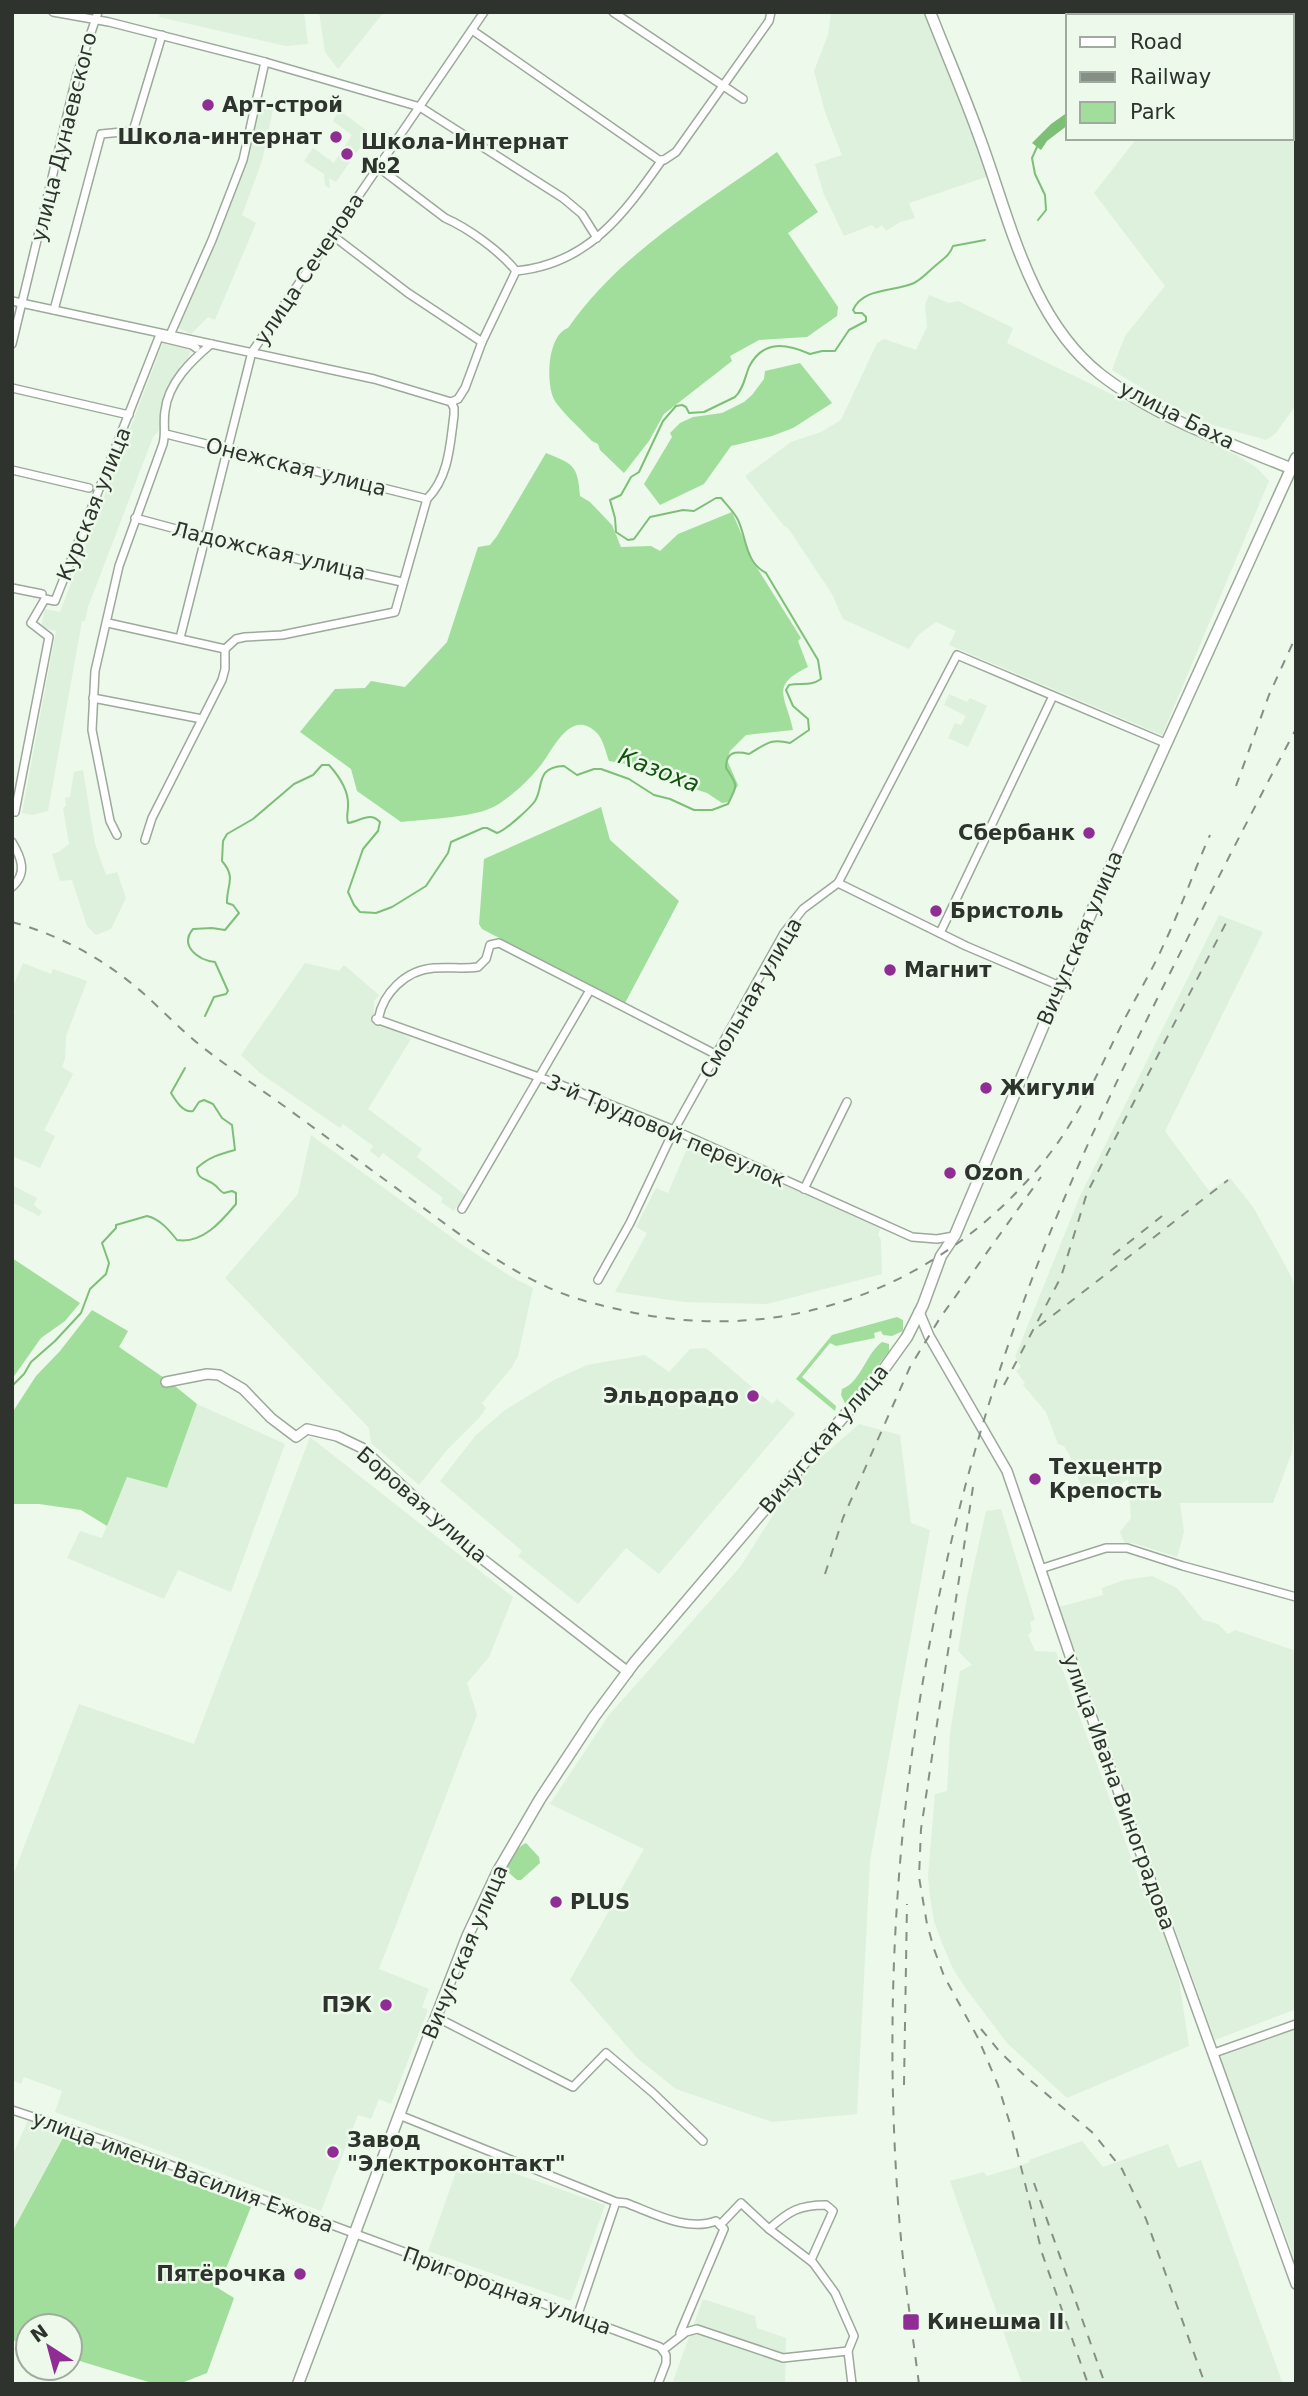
<svg xmlns="http://www.w3.org/2000/svg" width="1308" height="2396" font-family="'DejaVu Sans',sans-serif">
	<rect width="100%" height="100%" fill="#ecf9eb"/>
	<g fill="#def1dc">
		<path d="M 160,12 L 304,12 L 308,44 L 286,46 L 159,17 Z"/>
		<path d="M 319,12 L 384,12 L 338,69 L 325,52 Z"/>
		<path d="M 831,12 L 924,12 L 989,176 L 909,203 L 915,218 L 900,222 L 886,231 L 882,225 L 876,229 L 872,225 L 844,236 L 823,192 L 815,164 L 842,155 L 825,112 L 814,71 L 828,35 Z"/>
		<path d="M 1292,98 L 1296,101 L 1296,405 L 1275,434 L 1266,440 L 1203,422 L 1165,402 L 1112,370 L 1125,336 L 1165,286 L 1094,193 L 1137,138 L 1292,138 Z"/>
		<path d="M 259,107 L 273,110 L 262,161 L 242,215 L 256,223 L 215,320 L 208,317 L 191,334 L 176,327 L 218,239 L 249,155 Z"/>
		<path d="M 339,110 L 370,133 L 336,182 L 329,178 L 330,189 L 325,185 L 324,174 L 304,161 L 313,148 L 334,163 L 352,135 L 333,121 Z"/>
		<path d="M 929,295 L 949,303 L 958,301 L 1013,328 L 1007,343 L 1238,456 L 1257,468 L 1269,481 L 1162,735 L 949,645 L 956,631 L 936,622 L 918,635 L 909,649 L 843,619 L 832,594 L 788,528 L 784,526 L 745,476 L 791,442 L 821,432 L 841,420 L 877,343 L 884,339 L 916,350 L 927,327 L 925,305 Z"/>
		<path d="M 164,340 L 191,350 L 160,429 L 153,437 L 88,607 L 85,621 L 82,621 L 48,811 L 32,815 L 22,813 L 56,631 L 41,627 L 45,609 L 60,612 Z"/>
		<path d="M 949,694 L 967,702 L 970,698 L 987,706 L 968,747 L 948,738 L 955,723 L 961,725 L 966,716 L 944,705 Z"/>
		<path d="M 83,770 L 95,844 L 106,875 L 117,872 L 126,898 L 111,929 L 96,935 L 87,926 L 72,880 L 60,881 L 52,854 L 59,852 L 69,844 L 63,808 L 66,806 L 65,798 L 70,797 L 74,772 Z"/>
		<path d="M 1219,915 L 1263,932 L 1165,1131 L 1209,1191 L 1230,1178 L 1253,1207 L 1291,1276 L 1296,1291 L 1296,1393 L 1292,1452 L 1273,1503 L 1180,1503 L 1184,1532 L 1177,1557 L 1133,1543 L 1125,1544 L 1120,1532 L 1131,1518 L 1128,1479 L 1110,1492 L 1098,1492 L 1085,1496 L 1069,1454 L 1064,1446 L 1058,1444 L 1046,1412 L 1023,1385 L 1025,1383 L 1016,1371 L 1021,1367 L 1015,1357 L 1080,1196 Z"/>
		<path d="M 23,963 L 51,974 L 53,969 L 87,981 L 66,1036 L 65,1059 L 62,1067 L 73,1074 L 44,1130 L 55,1136 L 40,1168 L 12,1156 L 12,1019 L 15,1011 L 12,1010 L 12,989 Z"/>
		<path d="M 305,963 L 339,971 L 344,965 L 379,995 L 374,1001 L 374,1017 L 411,1039 L 368,1109 L 422,1149 L 417,1157 L 465,1195 L 454,1211 L 441,1202 L 443,1198 L 383,1153 L 379,1158 L 370,1151 L 373,1146 L 343,1124 L 340,1128 L 260,1073 L 241,1055 Z"/>
		<path d="M 311,1135 L 461,1244 L 510,1276 L 533,1288 L 518,1356 L 512,1367 L 482,1403 L 486,1408 L 479,1418 L 447,1450 L 419,1485 L 371,1443 L 369,1428 L 225,1278 L 298,1194 Z"/>
		<path d="M 689,1144 L 741,1167 L 739,1170 L 775,1187 L 778,1182 L 881,1227 L 878,1235 L 881,1240 L 882,1274 L 767,1304 L 684,1302 L 615,1292 L 647,1233 L 636,1227 L 656,1188 L 668,1193 Z"/>
		<path d="M 12,1185 L 37,1198 L 34,1205 L 42,1212 L 39,1216 L 12,1202 Z"/>
		<path d="M 706,1348 L 772,1404 L 777,1399 L 795,1414 L 659,1574 L 626,1548 L 578,1604 L 518,1556 L 522,1551 L 440,1481 L 476,1435 L 505,1410 L 554,1380 L 587,1365 L 645,1355 L 669,1372 L 690,1349 Z"/>
		<path d="M 197,1404 L 285,1444 L 231,1592 L 178,1570 L 164,1599 L 67,1558 L 80,1531 L 102,1538 L 127,1477 L 167,1488 Z"/>
		<path d="M 859,1424 L 900,1435 L 911,1523 L 930,1530 L 870,1861 L 857,2114 L 772,2122 L 676,2089 L 637,2058 L 570,1980 L 644,1849 L 550,1804 L 609,1715 L 741,1566 L 795,1480 Z"/>
		<path d="M 310,1437 L 513,1597 L 489,1657 L 467,1683 L 477,1715 L 379,1969 L 429,1989 L 422,2007 L 428,2010 L 391,2104 L 379,2099 L 371,2119 L 358,2115 L 321,2211 L 55,2112 L 62,2091 L 24,2077 L 21,2084 L 14,2081 L 12,2086 L 12,1878 L 79,1704 L 194,1744 Z"/>
		<path d="M 1001,1509 L 1035,1620 L 1030,1622 L 1032,1631 L 1028,1635 L 1035,1651 L 1056,1652 L 1141,1884 L 1146,1883 L 1179,1980 L 1189,2046 L 1067,2098 L 1007,2043 L 967,1990 L 953,1969 L 942,1943 L 934,1921 L 930,1897 L 928,1876 L 935,1794 L 947,1791 L 950,1733 L 960,1671 L 972,1665 L 958,1651 L 967,1597 L 986,1511 Z"/>
		<path d="M 1152,1576 L 1177,1588 L 1203,1620 L 1218,1624 L 1228,1634 L 1235,1630 L 1296,1651 L 1296,2009 L 1215,2040 L 1059,1607 L 1103,1595 L 1102,1588 L 1124,1580 Z"/>
		<path d="M 1296,2027 L 1296,2263 L 1220,2057 Z"/>
		<path d="M 28,2120 L 65,2133 L 12,2232 L 12,2157 Z"/>
		<path d="M 1082,2141 L 1103,2167 L 1168,2144 L 1178,2168 L 1201,2160 L 1283,2384 L 1022,2384 L 950,2181 L 984,2172 L 987,2176 L 1017,2167 L 1030,2162 L 1029,2160 Z"/>
		<path d="M 462,2155 L 605,2205 L 571,2301 L 428,2251 Z"/>
		<path d="M 703,2299 L 755,2316 L 757,2328 L 786,2338 L 785,2384 L 672,2384 Z"/>
	</g>
	<g fill="#a1de9b">
		<path d="M 1078,12 L 1177,12 L 1177,16 L 1081,16 Z"/>
		<path d="M 777,152 L 818,212 L 788,233 L 838,307 L 837,316 L 807,337 L 759,340 L 730,356 L 732,361 L 664,414 L 649,441 L 624,473 L 600,450 L 598,444 L 592,441 C 584,432 556,407 553,397 C 546,379 548,335 568,328 C 621,252 703,205 777,152 Z"/>
		<path d="M 800,363 L 832,403 L 793,428 L 772,436 L 731,446 L 704,484 L 660,505 L 644,484 L 672,437 L 670,433 L 680,423 L 693,417 L 722,413 L 744,402 L 752,395 L 764,379 L 765,371 Z"/>
		<path d="M 546,453 C 573,464 578,465 580,496 L 590,502 L 612,525 L 621,547 L 651,546 L 660,551 L 678,534 L 732,512 L 754,563 L 801,638 L 798,641 L 808,667 C 769,686 786,696 793,730 L 746,735 L 730,751 L 727,760 L 738,785 L 729,802 L 722,803 L 707,793 L 630,768 L 626,764 L 609,761 C 606,753 603,738 596,732 C 571,708 553,749 541,765 C 530,779 512,796 497,805 C 477,818 425,819 401,822 L 357,791 L 351,769 L 300,732 L 335,689 L 365,688 L 371,681 L 405,687 L 447,642 L 478,547 L 490,545 L 497,536 Z"/>
		<path d="M 601,807 L 610,840 L 679,901 L 625,1003 L 482,929 L 479,924 L 484,859 Z"/>
		<path d="M 12,1258 L 80,1303 L 65,1321 L 41,1338 L 12,1379 Z"/>
		<path d="M 92,1310 L 128,1331 L 119,1347 L 170,1382 L 197,1404 L 167,1488 L 127,1477 L 107,1526 L 81,1510 L 39,1504 L 12,1504 L 12,1413 L 36,1376 L 60,1351 Z"/>
		<path d="M 897,1317 L 903,1320 L 903,1331 L 892,1336 L 883,1335 L 881,1331 L 874,1333 L 875,1338 L 836,1346 L 830,1343 L 802,1377 L 836,1406 L 835,1411 L 796,1379 L 832,1335 Z"/>
		<path d="M 882,1342 L 889,1344 L 889,1351 L 850,1402 L 845,1403 L 841,1395 L 842,1389 C 861,1382 865,1355 882,1342 Z"/>
		<path d="M 526,1843 L 539,1857 L 540,1863 L 521,1880 L 517,1880 L 507,1871 C 507,1861 517,1847 526,1843 Z"/>
		<path d="M 64,2136 L 251,2207 L 218,2288 L 234,2298 L 207,2373 L 179,2384 L 155,2384 L 70,2358 L 70,2326 L 28,2326 L 28,2345 L 12,2340 L 12,2232 Z"/>
	</g>
	<path fill="#7ebf78" d="M 1068,112 L 1068,125 L 1047,141 L 1041,150 L 1032,143 L 1051,124 Z"/>
	<g fill="none" stroke-linecap="round" stroke-linejoin="round">
		<g stroke="#7ebf78" stroke-width="2">
			<path d="M 1037,147 L 1032,158 L 1035,174 L 1045,195 L 1046,210 L 1038,220"/>
			<path d="M 205,1016 L 214,997 L 226,994 L 228,991 L 215,962 C 198,960 179,946 193,929 L 212,928 L 225,930 L 239,913 L 233,905 L 227,903 C 226,886 237,878 222,861 L 223,841 L 227,834 L 253,819 L 294,784 L 313,775 L 322,765 L 329,765 C 338,775 349,790 348,806 C 348,813 346,816 348,823 C 361,821 370,811 380,822 L 378,831 L 363,849 L 348,892 L 354,905 L 360,912 L 376,913 L 392,907 L 426,886 L 448,853 L 451,842 L 483,828 L 487,828 L 497,833 C 505,831 530,808 535,801 C 544,787 535,767 564,766 L 577,775 L 594,769 L 601,769 L 629,779 L 654,795 L 670,799 L 694,810 L 712,810 L 728,804 C 738,784 738,786 726,768 C 726,751 736,751 749,754 C 766,744 770,738 790,743 L 809,730 L 808,719 L 793,706 L 786,690 L 789,685 C 801,682 810,687 821,679 L 818,660 L 766,573 C 745,562 747,539 738,520 C 734,512 727,505 721,498 L 716,498 L 694,511 L 683,510 L 650,517 L 634,539 L 628,540 L 616,532 L 615,518 L 610,500 L 621,495 L 631,477 L 639,472 L 663,421 L 676,406 L 682,405 L 686,407 L 689,413 L 704,412 L 735,397 C 743,390 745,377 749,367 C 763,339 787,344 810,354 L 822,351 L 835,351 L 849,330 L 866,321 L 866,317 L 862,313 L 855,313 L 853,310 C 863,287 894,292 914,283 C 922,279 929,271 935,266 C 943,259 950,255 953,246 L 985,240"/>
			<path d="M 12,1386 L 24,1374 L 31,1362 L 55,1341 L 81,1313 L 90,1289 L 106,1274 L 109,1263 L 102,1243 L 116,1228 L 116,1225 L 147,1216 C 160,1219 169,1230 177,1240 C 202,1244 221,1222 236,1204 L 236,1193 L 232,1191 L 224,1193 C 221,1192 219,1189 216,1186 C 208,1178 197,1181 197,1168 C 209,1157 220,1154 235,1150 L 232,1125 L 222,1118 L 213,1104 L 204,1100 L 199,1102 L 193,1111 C 183,1113 176,1101 171,1093 L 185,1068"/>
		</g>
		<g stroke="#9ca99b" stroke-width="10">
			<g id="minor">
				<path d="M 53,12 L 109,22 L 265,62 L 420,107 L 563,198 L 582,214 L 597,238"/>
				<path d="M 613,12 L 743,99"/>
				<path d="M 1274,12 L 1279,16"/>
				<path d="M 1292,25 L 1296,27"/>
				<path d="M 472,30 L 659,160 L 664,160 L 676,152 L 769,21 L 771,12"/>
				<path d="M 1292,92 L 1296,94"/>
				<path d="M 378,167 L 445,218 C 468,228 500,251 516,271"/>
				<path d="M 332,235 L 408,293 L 482,342"/>
				<path d="M 516,271 C 588,264 623,215 662,160"/>
				<path d="M 12,301 L 374,379 L 451,402"/>
				<path d="M 54,310 L 101,134 L 133,131 L 162,35"/>
				<path d="M 170,335 L 212,240 L 243,160 L 265,62"/>
				<path d="M 12,344 L 77,74 L 98,12"/>
				<path d="M 12,388 L 129,415"/>
				<path d="M 451,402 L 458,399 L 465,388 L 482,342 L 516,271"/>
				<path d="M 166,434 L 427,499"/>
				<path d="M 12,470 L 89,488"/>
				<path d="M 135,518 L 243,547 L 402,582"/>
				<path d="M 12,588 L 42,594"/>
				<path d="M 108,623 L 225,649"/>
				<path d="M 180,638 L 252,352 L 484,12"/>
				<path d="M 225,649 L 236,639 L 245,637 L 282,635 L 395,612 L 427,499 C 449,477 450,445 454,415 L 454,408 L 451,402"/>
				<path d="M 93,698 L 202,719"/>
				<path d="M 15,812 L 49,637 L 31,623 L 45,599 L 55,601 L 159,337 L 192,345 L 196,348"/>
				<path d="M 117,835 L 110,821 L 92,730 L 95,671 L 119,566 L 163,444 C 166,433 163,422 165,411 C 168,383 191,361 211,344"/>
				<path d="M 145,840 L 152,818 L 222,680 L 225,669 L 225,649"/>
				<path d="M 12,842 C 21,857 28,873 12,887"/>
				<path d="M 838,883 L 966,946 L 1060,986"/>
				<path d="M 940,933 L 1053,696"/>
				<path d="M 376,1019 L 561,1085 L 674,1130 L 912,1237 L 937,1239 L 954,1236"/>
				<path d="M 378,1021 C 382,993 406,970 434,968 C 449,967 464,969 478,967 L 486,959 L 490,945 L 499,943 L 717,1055"/>
				<path d="M 804,1189 L 847,1102"/>
				<path d="M 462,1209 L 590,990"/>
				<path d="M 598,1280 L 630,1223 L 674,1130 L 784,933 L 803,909 L 838,883 L 957,655 L 1165,743"/>
				<path d="M 1040,1569 L 1106,1548 L 1127,1548 L 1183,1566 L 1296,1597"/>
				<path d="M 436,2017 L 573,2087 L 606,2053 L 652,2092 L 703,2141"/>
				<path d="M 1214,2053 L 1296,2024"/>
				<path d="M 12,2110 L 103,2140 L 660,2347 L 666,2355 L 666,2363 L 658,2384"/>
				<path d="M 399,2115 L 616,2202 L 626,2203 C 653,2213 687,2232 716,2221 L 724,2229 L 680,2333"/>
				<path d="M 720,2225 L 741,2203 L 769,2229 C 789,2211 799,2205 826,2205 L 833,2211 L 811,2260 L 835,2293 L 854,2336 L 848,2351"/>
				<path d="M 769,2229 L 812,2262"/>
				<path d="M 577,2317 L 616,2202"/>
				<path d="M 663,2350 L 686,2332 L 697,2329 L 783,2358 L 848,2351 L 852,2384"/>
			</g>
		</g>
		<g stroke="#9ca99b" stroke-width="12">
			<g id="tertiary">
				<path d="M 919,1312 L 929,1336 L 1007,1471 L 1079,1682 L 1296,2284"/>
				<path d="M 166,1382 L 207,1374 L 219,1375 L 243,1389 L 271,1418 L 296,1437 L 307,1429 L 337,1436 L 362,1448 L 467,1547 L 628,1672"/>
			</g>
		</g>
		<g stroke="#9ca99b" stroke-width="13">
			<g id="secondary">
				<path d="M 930,12 C 946,53 964,94 979,136 C 1009,216 1029,318 1100,374 C 1155,417 1226,442 1290,468"/>
				<path d="M 298,2384 L 436,2017 L 467,1937 L 498,1871 L 540,1799 L 594,1717 L 634,1663 L 884,1369 L 907,1337 L 923,1305 L 941,1256 L 955,1235 L 1113,861 L 1296,458"/>
			</g>
		</g>
		<use href="#minor" stroke="#fff" stroke-width="7"/>
		<use href="#tertiary" stroke="#fff" stroke-width="9"/>
		<use href="#secondary" stroke="#fff" stroke-width="10"/>
		<g stroke="#868f85" stroke-width="2" stroke-dasharray="9 9" stroke-linecap="butt">
			<path d="M 1236,786 L 1269,695 L 1296,636"/>
			<path d="M 12,922 C 62,936 104,959 143,993 C 162,1010 181,1030 201,1046 C 228,1067 256,1086 284,1106 C 329,1139 373,1171 418,1204 C 458,1233 498,1264 543,1285 C 569,1298 598,1305 626,1311 C 788,1348 951,1284 1051,1152 C 1080,1114 1099,1070 1120,1028 C 1134,1000 1151,973 1164,944 C 1181,908 1194,871 1210,835"/>
			<path d="M 1113,1255 L 1162,1216"/>
			<path d="M 1039,1326 L 1228,1180"/>
			<path d="M 1004,1385 L 1061,1277 L 1087,1193 L 1227,921"/>
			<path d="M 973,1487 L 921,1829 L 919,1877 L 927,1924 L 934,1949 L 944,1976 L 978,2038 L 998,2085 L 1012,2130 L 1042,2253 L 1088,2384"/>
			<path d="M 825,1574 L 843,1518 L 910,1367 L 940,1318 L 1041,1177"/>
			<path d="M 981,2029 L 1000,2052 L 1025,2076 L 1093,2133 L 1122,2169 L 1146,2219 L 1205,2384"/>
			<path d="M 904,2085 L 907,1904"/>
			<path d="M 1034,2183 L 1105,2384"/>
			<path d="M 919,2384 C 911,2323 902,2263 898,2202 C 876,1895 919,1583 1026,1295 C 1066,1186 1116,1081 1168,977 C 1210,894 1252,811 1296,729"/>
		</g>
	</g>
	<g fill="#902d94" stroke="#ecf9eb" stroke-width="2.5">
		<circle cx="208" cy="105" r="7"/>
		<circle cx="336" cy="137" r="7"/>
		<circle cx="347" cy="154" r="7"/>
		<circle cx="1089" cy="833" r="7"/>
		<circle cx="936" cy="911" r="7"/>
		<circle cx="890" cy="970" r="7"/>
		<circle cx="986" cy="1088" r="7"/>
		<circle cx="950" cy="1173" r="7"/>
		<circle cx="753" cy="1396" r="7"/>
		<circle cx="1035" cy="1479" r="7"/>
		<circle cx="556" cy="1902" r="7"/>
		<circle cx="386" cy="2005" r="7"/>
		<circle cx="333" cy="2152" r="7"/>
		<circle cx="300" cy="2274" r="7"/>
		<rect x="902" y="2313" width="18" height="18" rx="3.5"/>
	</g>
	<g text-anchor="middle" dominant-baseline="central" stroke-width="5" stroke-linejoin="round" paint-order="stroke">
		<g font-size="21" font-weight="bold" fill="#2e332d" stroke="#ecf9eb" text-anchor="start">
			<text x="222" y="105">Арт-строй</text>
			<text x="322" y="137" text-anchor="end">Школа-интернат</text>
			<text x="361" y="142">Школа-Интернат<tspan x="361" dy="24">№2</tspan></text>
			<text x="1075" y="833" text-anchor="end">Сбербанк</text>
			<text x="950" y="911">Бристоль</text>
			<text x="904" y="970">Магнит</text>
			<text x="1000" y="1088">Жигули</text>
			<text x="964" y="1173">Ozon</text>
			<text x="739" y="1396" text-anchor="end">Эльдорадо</text>
			<text x="1049" y="1467">Техцентр<tspan x="1049" dy="24">Крепость</tspan></text>
			<text x="570" y="1902">PLUS</text>
			<text x="372" y="2005" text-anchor="end">ПЭК</text>
			<text x="347" y="2140">Завод<tspan x="347" dy="24">"Электроконтакт"</tspan></text>
			<text x="286" y="2274" text-anchor="end">Пятёрочка</text>
			<text x="927" y="2322">Кинешма II</text>
		</g>
		<g font-size="21" fill="#2e332d" stroke="#ecf9eb">
			<text transform="translate(64 137) rotate(-76)">улица Дунаевского</text>
			<text transform="translate(309 269) rotate(-56)">улица Сеченова</text>
			<text transform="translate(1177 415) rotate(27)">улица Баха</text>
			<text transform="translate(296 467) rotate(14)">Онежская улица</text>
			<text transform="translate(94 504) rotate(-68)">Курская улица</text>
			<text transform="translate(269 551) rotate(13)">Ладожская улица</text>
			<text transform="translate(1080 938) rotate(-67)">Вичугская улица</text>
			<text transform="translate(751 998) rotate(-60)">Смольная улица</text>
			<text transform="translate(666 1131) rotate(23)">3-й Трудовой переулок</text>
			<text transform="translate(824 1439) rotate(-50)">Вичугская улица</text>
			<text transform="translate(422 1505) rotate(41)">Боровая улица</text>
			<text transform="translate(1119 1792) rotate(70)">улица Ивана Виноградова</text>
			<text transform="translate(465 1952) rotate(-67)">Вичугская улица</text>
			<text transform="translate(183 2172) rotate(20)">улица имени Василия Ежова</text>
			<text transform="translate(507 2291) rotate(20)">Пригородная улица</text>
		</g>
		<g font-size="23" font-style="italic" fill="#12540e" stroke="#ecf9eb">
			<text transform="translate(659 770) rotate(21)">Казоха</text>
		</g>
	</g>
	<rect width="1308" height="2396" fill="none" stroke="#2e332d" stroke-width="28"/>
	<rect x="1066" y="14" width="228" height="126" fill="#ecf9eb" stroke="#a0aa9f" stroke-width="2"/>
	<rect x="1080" y="37" width="35" height="10" fill="#ffffff" stroke="#a0aa9f" stroke-width="2"/>
	<text x="1130" y="49" font-size="21" fill="#2e332d">Road</text>
	<rect x="1080" y="72" width="35" height="10" fill="#868f85" stroke="#a0aa9f" stroke-width="2"/>
	<text x="1130" y="84" font-size="21" fill="#2e332d">Railway</text>
	<rect x="1080" y="102" width="35" height="21" fill="#a1de9b" stroke="#a0aa9f" stroke-width="2"/>
	<text x="1130" y="119" font-size="21" fill="#2e332d">Park</text>
	<g transform="translate(49 2347) rotate(324)"><circle r="33" fill="#ecf9eb" stroke="#a0aa9f" stroke-width="2"/>
	<path d="M0-5L12 26L0 18L-12 26Z" fill="#902d94"/>
	<text y="-10" font-size="19" font-weight="bold" text-anchor="middle" fill="#2e332d">N</text>
	</g>
</svg>
